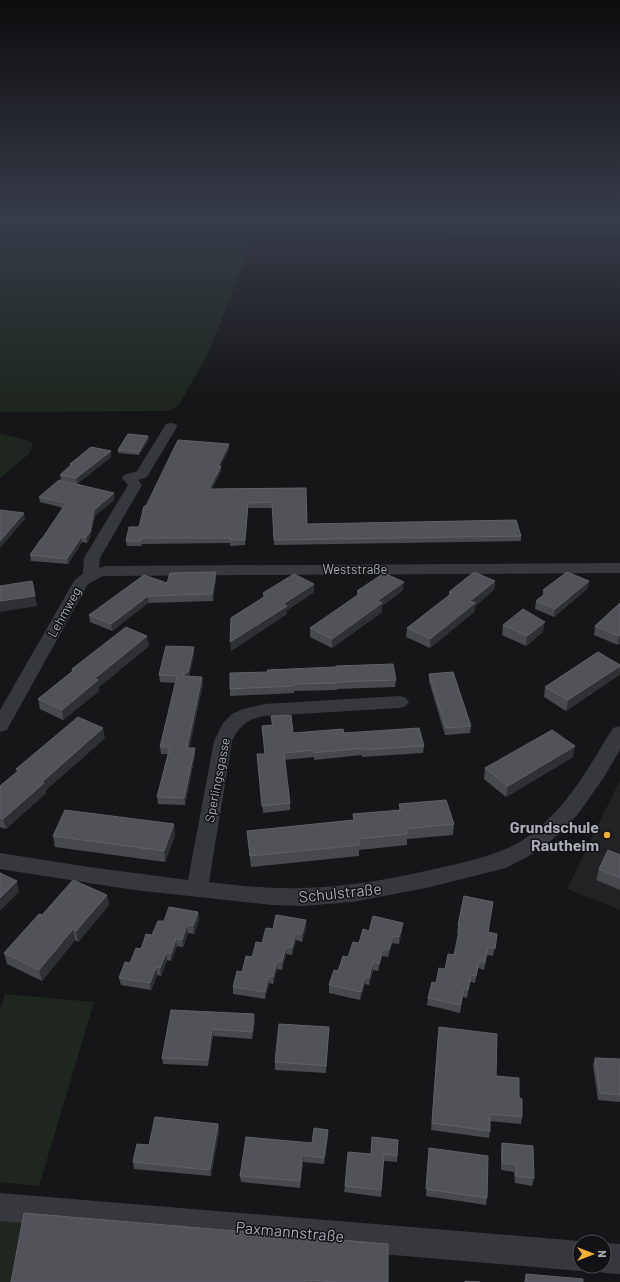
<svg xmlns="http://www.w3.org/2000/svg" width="620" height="1282" font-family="Barlow,sans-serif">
	<rect width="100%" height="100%" fill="#161618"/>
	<path fill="#222225" d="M 620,780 L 620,910 L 567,889 Z"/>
	<g fill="#1e261f">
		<path d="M 0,217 L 262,217 L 207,356 L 178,406 L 169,411 L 0,412 Z"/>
		<path d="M 361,217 L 447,217 L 450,224 L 620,223 L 620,236 L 454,237 L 381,241 L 262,239 L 267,227 L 378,230 Z"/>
		<path d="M 0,434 L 27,440 L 33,444 L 30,453 L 0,478 Z"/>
		<path d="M 5,994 L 94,1002 L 39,1186 L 0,1182 L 0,1009 Z"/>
		<path d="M 0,1219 L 28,1220 L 17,1282 L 0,1282 Z"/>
	</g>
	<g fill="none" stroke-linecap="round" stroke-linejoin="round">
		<g fill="#37383d" fill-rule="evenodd">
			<path d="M 481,217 L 490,217 L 493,219 L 574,219 L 574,217 L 582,217 L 583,219 L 580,223 L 570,225 L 491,225 L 488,224 Z"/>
			<path d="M 171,423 L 176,424 L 177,427 L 147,477 L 138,480 L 142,485 L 100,558 L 99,568 L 106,566 L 620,563 L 620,573 L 103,576 L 88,584 L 9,726 L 7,730 L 0,732 L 0,710 L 74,581 L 83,573 L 84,558 L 128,485 L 122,478 L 124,475 L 137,471 L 166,424 Z"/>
			<path d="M 400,696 L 406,698 L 409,702 L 406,706 L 400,708 L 264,716 C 248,719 239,726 232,741 L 209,882 C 240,886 271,889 303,888 C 350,887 397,878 443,867 C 475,860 507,853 533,833 C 571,802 588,768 613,728 L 620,726 L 620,750 L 604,777 L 578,814 L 563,830 L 546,845 L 527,857 L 506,868 L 426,888 L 352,902 L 303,906 L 272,905 L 134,890 L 0,869 L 0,853 L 89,867 L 188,880 L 214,741 L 223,723 L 232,714 L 243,709 L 264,704 Z"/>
			<path d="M 0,1193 L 580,1241 L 581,1242 L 580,1242 L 580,1266 L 590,1266 L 580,1271 L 0,1221 Z"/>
			<path d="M 604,1243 L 620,1244 L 620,1274 L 604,1273 L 594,1268 L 593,1266 L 604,1266 Z"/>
		</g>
	</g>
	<g fill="#47494d">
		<path d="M 465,217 L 481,217 L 481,220 L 466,220 Z"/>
		<rect x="510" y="217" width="60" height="1"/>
		<path d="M 148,436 L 149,439 L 139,455 L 118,453 L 118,450 Z"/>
		<path d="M 229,444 L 229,449 L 220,466 L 221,471 L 212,489 L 306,488 L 307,524 L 521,536 L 521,541 L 274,545 L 273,508 L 248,508 L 245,545 L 230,546 L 230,543 L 142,544 L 141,546 L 127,546 L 126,541 L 139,527 L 146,506 Z"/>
		<path d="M 111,457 L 77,484 L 61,480 L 60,475 L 71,466 L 70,464 Z"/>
		<path d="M 39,497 L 115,499 L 95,516 L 90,537 L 87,543 L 82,542 L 68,564 L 31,561 L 30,555 L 42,539 L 63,508 L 40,502 Z"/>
		<path d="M 216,572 L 216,579 L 213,601 L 148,603 L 112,631 L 90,622 L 89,615 L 167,583 Z"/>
		<path d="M 495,581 L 494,590 L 475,606 L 474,612 L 430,648 L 406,637 L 407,628 L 449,596 L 449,592 Z"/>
		<path d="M 589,581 L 587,589 L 554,617 L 535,609 L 536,601 L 543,595 L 543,590 Z"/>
		<path d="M 314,584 L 314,592 L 287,610 L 287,614 L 231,651 L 263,598 L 263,593 Z"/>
		<path d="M 403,590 L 382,606 L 382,612 L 332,648 L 310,637 L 310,628 L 357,595 L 357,591 Z"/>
		<path d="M 620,603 L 620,643 L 618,645 L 594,635 L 595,626 Z"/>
		<path d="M 503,625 L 543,632 L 526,646 L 502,635 Z"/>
		<path d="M 149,646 L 99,687 L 99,691 L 63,720 L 40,709 L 38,699 L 72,672 L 72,669 Z"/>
		<path d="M 194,654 L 189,676 L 203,684 L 189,748 L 195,748 L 195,755 L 185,805 L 158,804 L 157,797 L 168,754 L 161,754 L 160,747 L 176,683 L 160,682 L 159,675 Z"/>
		<path d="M 620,665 L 620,670 L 619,675 L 566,711 L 544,697 L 545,687 Z"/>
		<path d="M 267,670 L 396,680 L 395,687 L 337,689 L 337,690 L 294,691 L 294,693 L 230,696 L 230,689 L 267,672 Z"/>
		<path d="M 429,674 L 471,726 L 470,733 L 445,735 L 429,681 Z"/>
		<path d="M 271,716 L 293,733 L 344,733 L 424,746 L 423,753 L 362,757 L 362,755 L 314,760 L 314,757 L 284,760 L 290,803 L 290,810 L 263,813 L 257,754 L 265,754 L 262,726 L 272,726 Z"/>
		<path d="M 105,738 L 46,790 L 46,793 L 6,829 L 0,827 L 0,786 L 17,772 L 16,769 Z"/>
		<path d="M 573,757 L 506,797 L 484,779 L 485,768 Z"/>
		<path d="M 399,804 L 454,824 L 453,835 L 407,839 L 407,845 L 359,850 L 359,856 L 251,867 L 248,841 L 247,831 L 353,820 L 353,814 L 399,810 Z"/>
		<path d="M 175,835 L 165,862 L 55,847 L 53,836 Z"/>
		<path d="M 620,855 L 620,890 L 596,880 L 599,869 Z"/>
		<path d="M 107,895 L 109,905 L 78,942 L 75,940 L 42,981 L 7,964 L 4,953 L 42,915 Z"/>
		<path d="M 198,912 L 199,919 L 194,934 L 188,933 L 183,947 L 177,946 L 171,961 L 167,960 L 161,976 L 157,975 L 151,990 L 121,985 L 119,978 L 141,949 L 164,921 Z"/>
		<path d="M 403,923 L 402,930 L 399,944 L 392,943 L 388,957 L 382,956 L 378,971 L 373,970 L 369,985 L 365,984 L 360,1000 L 329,993 L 329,985 L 338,971 L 348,957 L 369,931 Z"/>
		<path d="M 458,925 L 497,934 L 493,956 L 487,955 L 484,970 L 478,968 L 475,983 L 470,982 L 467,998 L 463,997 L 460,1013 L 427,1005 L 428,998 L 445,969 L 454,955 L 459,933 L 457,933 Z"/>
		<path d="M 306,927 L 302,942 L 296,940 L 292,955 L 286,954 L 282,970 L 277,969 L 273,984 L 269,983 L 265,999 L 233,994 L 233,987 L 242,972 L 252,957 L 273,929 Z"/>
		<path d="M 171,1010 L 255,1021 L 252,1039 L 213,1036 L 208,1066 L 163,1064 L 162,1058 Z"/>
		<path d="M 329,1027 L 326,1073 L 275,1070 L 275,1062 Z"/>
		<path d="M 438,1034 L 496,1076 L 519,1098 L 522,1117 L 521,1124 L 490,1121 L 490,1131 L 489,1138 L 431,1130 Z"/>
		<path d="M 595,1058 L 620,1059 L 620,1102 L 598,1100 L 593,1065 Z"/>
		<path d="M 218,1124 L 219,1131 L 211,1176 L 134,1169 L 133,1162 L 149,1145 Z"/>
		<path d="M 328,1137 L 324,1164 L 303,1162 L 300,1188 L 241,1182 L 240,1176 L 312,1143 Z"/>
		<path d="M 398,1140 L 397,1162 L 384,1161 L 381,1197 L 344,1192 L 345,1186 L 371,1154 Z"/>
		<path d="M 502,1143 L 534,1178 L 532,1186 L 515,1183 L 514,1172 L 501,1170 L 501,1150 Z"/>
		<path d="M 429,1148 L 487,1198 L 486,1205 L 426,1196 Z"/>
		<path d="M 24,1213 L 388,1282 L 11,1282 Z"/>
		<path d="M 526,1274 L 583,1282 L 524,1282 Z"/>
	</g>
	<g fill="#2f3033">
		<path d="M 148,436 L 149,439 L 139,455 L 139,452 Z"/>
		<path d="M 229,444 L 229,449 L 218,471 L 218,466 Z"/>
		<path d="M 111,451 L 111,457 L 77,484 L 76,478 Z"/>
		<path d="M 221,466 L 221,471 L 209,494 L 209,489 Z"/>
		<path d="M 114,493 L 115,499 L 95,516 L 90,537 L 87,543 L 86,537 L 94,510 Z"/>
		<path d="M 248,503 L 248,508 L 245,545 L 245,540 Z"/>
		<path d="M 24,513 L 25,519 L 0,548 L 0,541 Z"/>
		<path d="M 81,537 L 82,542 L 68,564 L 67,559 Z"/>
		<path d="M 216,572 L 216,579 L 213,601 L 212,594 Z"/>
		<path d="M 495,581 L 494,590 L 475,606 L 474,612 L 430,648 L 430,639 L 470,601 Z"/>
		<path d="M 589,581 L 587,589 L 554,617 L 555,609 Z"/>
		<path d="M 404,582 L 403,590 L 382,606 L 382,612 L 332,648 L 332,639 L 377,601 Z"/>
		<path d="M 314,584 L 314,592 L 287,610 L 287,614 L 231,651 L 230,642 L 283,604 Z"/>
		<path d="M 35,596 L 37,606 L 0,612 L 0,601 Z"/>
		<path d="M 148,596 L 148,603 L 112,631 L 111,624 Z"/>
		<path d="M 545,622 L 543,632 L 526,646 L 527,636 Z"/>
		<path d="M 620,635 L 620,643 L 618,645 L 619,636 Z"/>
		<path d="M 147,636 L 149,646 L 99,687 L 99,691 L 63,720 L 62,710 L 94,679 Z"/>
		<path d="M 194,647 L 194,654 L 189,679 L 182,676 Z"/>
		<path d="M 620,666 L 619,675 L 566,711 L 568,700 Z"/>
		<path d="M 202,677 L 203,684 L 188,755 L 187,748 Z"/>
		<path d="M 103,728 L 105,738 L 46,790 L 46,793 L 6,829 L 3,819 L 42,782 Z"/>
		<path d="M 575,746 L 573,757 L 506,797 L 508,786 Z"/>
		<path d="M 195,748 L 195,755 L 185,805 L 184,798 Z"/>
		<path d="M 174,824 L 175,835 L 165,862 L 164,851 Z"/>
		<path d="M 17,881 L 19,892 L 0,911 L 0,898 Z"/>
		<path d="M 107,895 L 109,905 L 78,942 L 76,931 Z"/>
		<path d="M 198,912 L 199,919 L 194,934 L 193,926 Z"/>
		<path d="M 306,920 L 306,927 L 302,942 L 302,934 Z"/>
		<path d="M 403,923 L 402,930 L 399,944 L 399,937 Z"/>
		<path d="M 187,925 L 188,933 L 183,947 L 182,940 Z"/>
		<path d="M 73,929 L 75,940 L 42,981 L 39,970 Z"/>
		<path d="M 296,933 L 296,940 L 292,955 L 292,948 Z"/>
		<path d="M 393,936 L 392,943 L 388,957 L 389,950 Z"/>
		<path d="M 176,939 L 177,946 L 171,961 L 171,954 Z"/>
		<path d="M 286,947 L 286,954 L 282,970 L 282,962 Z"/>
		<path d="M 383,949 L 382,956 L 378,971 L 379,964 Z"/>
		<path d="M 166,953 L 167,960 L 161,976 L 160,968 Z"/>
		<path d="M 277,961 L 277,969 L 273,984 L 273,977 Z"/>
		<path d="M 373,962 L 373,970 L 369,985 L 369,978 Z"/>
		<path d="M 156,967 L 157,975 L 151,990 L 150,983 Z"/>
		<path d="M 269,976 L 269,983 L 265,999 L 265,992 Z"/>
		<path d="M 365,977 L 365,984 L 360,1000 L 361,992 Z"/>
		<path d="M 254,1014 L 255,1021 L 252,1039 L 252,1032 Z"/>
		<path d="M 212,1029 L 213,1036 L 208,1066 L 208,1060 Z"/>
		<path d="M 218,1124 L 219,1131 L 211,1176 L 210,1170 Z"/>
		<path d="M 328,1130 L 328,1137 L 324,1164 L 324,1158 Z"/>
		<path d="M 302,1155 L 303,1162 L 300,1188 L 300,1181 Z"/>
	</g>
	<g fill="#525359" stroke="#5f6168">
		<path d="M 128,434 L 148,436 L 139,452 L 118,450 Z"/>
		<path d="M 178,440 L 229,444 L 218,466 L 221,466 L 209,489 L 306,488 L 307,524 L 516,520 L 521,536 L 274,540 L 272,502 L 248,503 L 245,540 L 230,540 L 230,538 L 141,538 L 141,541 L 126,541 L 129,527 L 139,527 L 144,506 L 146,506 Z"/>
		<path d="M 91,447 L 111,451 L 76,478 L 60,475 L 72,464 L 70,464 Z"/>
		<path d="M 59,480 L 114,493 L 94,510 L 90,532 L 86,537 L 81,537 L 67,559 L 30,555 L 41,539 L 42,539 L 66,503 L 39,497 Z"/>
		<path d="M 0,510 L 24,513 L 0,541 Z"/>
		<path d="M 216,572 L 212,594 L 148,596 L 111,624 L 89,615 L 144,575 L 167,583 L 170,573 Z"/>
		<path d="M 474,572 L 495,581 L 470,601 L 475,603 L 430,639 L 407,628 L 452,593 L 449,592 Z"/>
		<path d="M 567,572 L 589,581 L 555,609 L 536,601 L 547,592 L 543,590 Z"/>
		<path d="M 384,573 L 404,582 L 377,601 L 382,603 L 332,639 L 310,628 L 361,593 L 357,591 Z"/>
		<path d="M 294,574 L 314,584 L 283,604 L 287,606 L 230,642 L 231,618 L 267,595 L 263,593 Z"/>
		<path d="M 32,581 L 35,596 L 0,601 L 0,586 Z"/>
		<path d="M 620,603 L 620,635 L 619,636 L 595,626 Z"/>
		<path d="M 523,609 L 545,622 L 527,636 L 503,625 Z"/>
		<path d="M 126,627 L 147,636 L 94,679 L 98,680 L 62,710 L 38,699 L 74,670 L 72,669 Z"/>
		<path d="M 166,646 L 194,647 L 188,672 L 182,676 L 202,677 L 187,748 L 195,748 L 184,798 L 157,797 L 170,747 L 160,747 L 177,676 L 159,675 Z"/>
		<path d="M 598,652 L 620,665 L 620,666 L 568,700 L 545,687 Z"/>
		<path d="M 393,664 L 396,680 L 337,682 L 337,683 L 294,684 L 294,686 L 230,689 L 230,673 L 269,672 L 267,670 L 336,667 L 336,666 Z"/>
		<path d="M 453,672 L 471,726 L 446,728 L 429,674 Z"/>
		<path d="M 291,715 L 293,733 L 343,729 L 344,733 L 419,728 L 424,746 L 362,750 L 362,748 L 314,753 L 314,750 L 284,753 L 290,803 L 262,806 L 257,754 L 265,754 L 262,726 L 273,725 L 271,716 Z"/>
		<path d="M 78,717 L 103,728 L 42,782 L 44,783 L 3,819 L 0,817 L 0,786 L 19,770 L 16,769 Z"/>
		<path d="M 552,730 L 575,746 L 508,786 L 485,768 Z"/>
		<path d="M 446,800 L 454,824 L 406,829 L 407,834 L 358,839 L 360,845 L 250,856 L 247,831 L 354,820 L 353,814 L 401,810 L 399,804 Z"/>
		<path d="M 65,810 L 174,824 L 164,851 L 53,836 Z"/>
		<path d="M 608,850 L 620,855 L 620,878 L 599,869 Z"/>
		<path d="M 0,873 L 17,881 L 0,898 Z"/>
		<path d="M 73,880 L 107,895 L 76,931 L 73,929 L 39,970 L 4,953 L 39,914 L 42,915 Z"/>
		<path d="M 464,896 L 493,902 L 488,932 L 497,934 L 495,949 L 488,947 L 485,962 L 479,961 L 476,976 L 471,975 L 468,990 L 464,989 L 460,1005 L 428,998 L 432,982 L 436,983 L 439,968 L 445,969 L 448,954 L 454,955 L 460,926 L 458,925 Z"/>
		<path d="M 169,907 L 198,912 L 193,926 L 187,925 L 182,940 L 176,939 L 171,954 L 166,953 L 160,968 L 156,967 L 150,983 L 119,978 L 125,962 L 130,963 L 136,948 L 141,949 L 146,934 L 152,935 L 158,921 L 164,921 Z"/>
		<path d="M 276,915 L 306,920 L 302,934 L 296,933 L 292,948 L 286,947 L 282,962 L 277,961 L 273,977 L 269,976 L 265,992 L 233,987 L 237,971 L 242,972 L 246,956 L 252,957 L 256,942 L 262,943 L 266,928 L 273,929 Z"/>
		<path d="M 373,916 L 403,923 L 399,937 L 393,936 L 389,950 L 383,949 L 379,964 L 373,962 L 369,978 L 365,977 L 361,992 L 329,985 L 334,970 L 338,971 L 343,956 L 348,957 L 353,942 L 359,943 L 363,929 L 369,931 Z"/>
		<path d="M 171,1010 L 254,1014 L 252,1032 L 212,1029 L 208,1060 L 162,1058 Z"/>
		<path d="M 279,1024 L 329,1027 L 326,1066 L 275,1062 Z"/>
		<path d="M 439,1027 L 497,1034 L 496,1076 L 519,1078 L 519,1098 L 522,1099 L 522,1117 L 490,1114 L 490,1131 L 432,1123 Z"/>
		<path d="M 595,1058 L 620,1059 L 620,1095 L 600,1093 Z"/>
		<path d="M 155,1117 L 218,1124 L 210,1170 L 133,1162 L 137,1144 L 149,1145 Z"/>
		<path d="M 314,1128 L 328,1130 L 324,1158 L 302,1155 L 300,1181 L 240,1176 L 246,1137 L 312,1143 Z"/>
		<path d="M 372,1137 L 398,1140 L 397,1156 L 384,1154 L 381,1190 L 345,1186 L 348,1152 L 371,1154 Z"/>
		<path d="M 502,1143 L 533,1146 L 534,1178 L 516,1176 L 516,1165 L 502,1163 Z"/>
		<path d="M 429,1148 L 488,1156 L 487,1198 L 426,1189 Z"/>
		<path d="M 24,1213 L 388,1244 L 388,1282 L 337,1282 L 306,1280 L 305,1282 L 11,1282 Z"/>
		<path d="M 526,1274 L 583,1279 L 583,1282 L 526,1282 Z"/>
		<path d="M 465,1281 L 480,1282 L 465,1282 Z"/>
	</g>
	<linearGradient id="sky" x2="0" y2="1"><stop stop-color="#0c0c0d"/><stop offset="0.55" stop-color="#363c48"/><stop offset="1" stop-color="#363c48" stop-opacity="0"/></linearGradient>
	<rect width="620" height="396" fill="url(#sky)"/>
	<circle fill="#f2b134" stroke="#111113" stroke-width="1.5" cx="607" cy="835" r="4"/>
	<g text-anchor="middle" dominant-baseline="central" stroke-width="3" stroke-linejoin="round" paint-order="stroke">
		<g font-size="13" fill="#a8adb8" stroke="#111113">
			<text x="355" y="569">Weststraße</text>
			<text transform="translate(64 612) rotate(-61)">Lehmweg</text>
			<text transform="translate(217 780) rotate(-79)">Sperlingsgasse</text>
		</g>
		<g font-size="16" font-weight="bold" fill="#a8adb8" stroke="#111113" text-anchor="end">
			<text x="599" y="826">Grundschule<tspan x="599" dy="18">Rautheim</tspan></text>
		</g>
		<g font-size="16" fill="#a8adb8" stroke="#111113">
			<text transform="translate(340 892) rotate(-6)">Schulstraße</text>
			<text transform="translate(290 1231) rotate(5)">Paxmannstraße</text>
		</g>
	</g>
	<g transform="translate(592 1254) rotate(90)"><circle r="19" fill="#111113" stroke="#4d4f55"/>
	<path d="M0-3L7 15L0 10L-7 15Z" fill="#f2b134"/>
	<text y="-6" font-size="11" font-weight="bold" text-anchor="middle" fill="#a8adb8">N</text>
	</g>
</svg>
